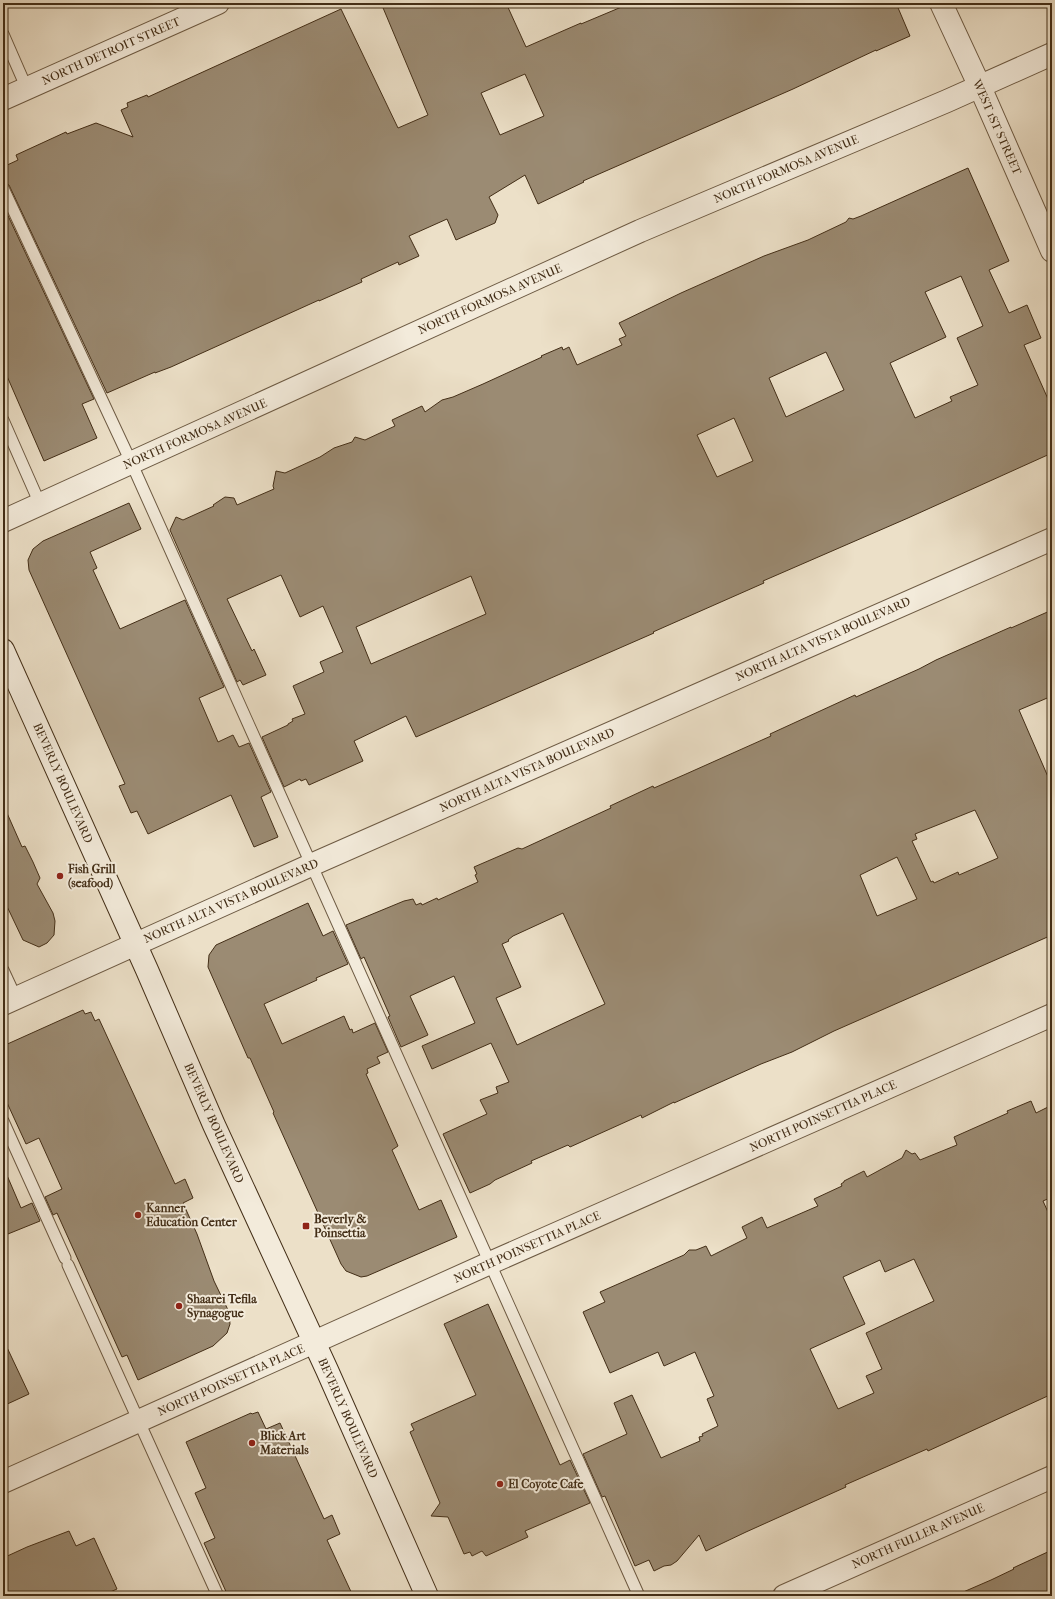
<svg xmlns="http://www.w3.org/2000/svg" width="1055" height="1599" font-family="'IM FELL French Canon',serif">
	<rect width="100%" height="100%" fill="#ece0c8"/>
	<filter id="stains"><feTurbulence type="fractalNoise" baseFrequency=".005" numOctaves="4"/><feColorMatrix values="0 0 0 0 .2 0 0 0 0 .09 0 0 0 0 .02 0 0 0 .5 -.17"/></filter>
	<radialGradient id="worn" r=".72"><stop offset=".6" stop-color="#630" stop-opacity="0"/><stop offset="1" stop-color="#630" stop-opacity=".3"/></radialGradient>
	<g fill="#9b8b73" stroke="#432e17" fill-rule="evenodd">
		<path d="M 381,3 L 506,3 L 526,47 L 581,23 L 581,24 L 631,3 L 896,3 L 910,36 L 876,51 L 876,50 L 793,89 L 583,181 L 584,182 L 538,204 L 525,175 L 489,197 L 498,215 L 495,223 L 456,240 L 447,219 L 409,236 L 419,256 L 399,265 L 398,262 L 361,279 L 362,282 L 319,301 L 319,300 L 171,367 L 155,373 L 155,372 L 107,393 L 9,185 L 3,181 L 3,167 L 18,160 L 16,155 L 66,132 L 67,134 L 96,123 L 133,137 L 121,110 L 128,107 L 127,103 L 147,95 L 148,97 L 341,9 L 398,128 L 428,115 ZM 525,74 L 544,116 L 500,135 L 481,93 Z"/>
		<path d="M 968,168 L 1009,261 L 989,270 L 1009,313 L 1027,305 L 1041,338 L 1024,345 L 1052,408 L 1052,453 L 908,518 L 763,581 L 764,583 L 653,632 L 654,633 L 416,737 L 406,716 L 354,741 L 363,761 L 309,785 L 306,779 L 301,781 L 300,779 L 284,787 L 262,737 L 288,725 L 288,724 L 293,721 L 292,719 L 305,714 L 293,686 L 324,672 L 320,662 L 343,652 L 323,606 L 300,617 L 281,575 L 227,599 L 252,651 L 254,649 L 266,675 L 243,685 L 240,680 L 237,682 L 170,530 L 176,517 L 183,520 L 214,506 L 213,505 L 225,497 L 234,498 L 237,505 L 274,489 L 273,486 L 276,471 L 285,473 L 320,457 L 334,448 L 352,442 L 355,437 L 365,440 L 395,426 L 392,420 L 422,406 L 425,412 L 442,400 L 453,397 L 483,384 L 542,357 L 541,356 L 562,347 L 563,350 L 569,347 L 577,365 L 622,345 L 619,339 L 626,336 L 619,323 L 681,293 L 764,256 L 808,240 L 846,222 L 849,218 L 853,219 L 861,216 ZM 961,276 L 983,326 L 957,338 L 978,385 L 950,397 L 952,401 L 915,418 L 890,363 L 946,337 L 925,292 ZM 826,352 L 844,390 L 786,417 L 769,378 ZM 734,418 L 753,461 L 717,477 L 697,435 ZM 471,576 L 486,614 L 371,664 L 356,627 Z"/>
		<path d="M 3,205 L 94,399 L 82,404 L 97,438 L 44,461 L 3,367 Z"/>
		<path d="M 129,503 L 141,529 L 90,552 L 97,568 L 93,570 L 120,629 L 185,600 L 224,687 L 199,698 L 218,742 L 233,735 L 239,747 L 249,743 L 271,792 L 261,797 L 278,837 L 254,847 L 231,795 L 148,834 L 137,811 L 131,813 L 119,786 L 125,784 L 29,570 L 28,560 L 33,549 L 43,541 Z"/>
		<path d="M 1052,610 L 1052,696 L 1019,710 L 1052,786 L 1052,935 L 834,1031 L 792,1052 L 761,1064 L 674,1103 L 674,1102 L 642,1118 L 641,1115 L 570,1147 L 568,1145 L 531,1161 L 532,1163 L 495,1180 L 490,1184 L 470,1193 L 443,1134 L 487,1114 L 480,1100 L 498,1093 L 496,1087 L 509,1082 L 491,1043 L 432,1069 L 422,1046 L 475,1023 L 454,976 L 410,996 L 428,1035 L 401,1047 L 388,1017 L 390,1016 L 364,957 L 361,959 L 346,925 L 404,901 L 413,899 L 416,905 L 421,903 L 422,905 L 437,898 L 438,900 L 478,882 L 475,875 L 477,874 L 474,867 L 518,848 L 522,849 L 611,808 L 610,806 L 653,786 L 654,788 L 686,774 L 771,736 L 770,734 L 855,695 L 856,697 L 919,669 L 936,660 L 1011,627 L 1011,628 ZM 975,810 L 998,858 L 959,875 L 958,872 L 934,883 L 933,881 L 931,882 L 912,841 L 917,839 L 915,834 ZM 897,857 L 917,899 L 877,916 L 860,875 ZM 563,913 L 605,1004 L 517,1045 L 496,998 L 521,987 L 502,944 L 509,941 L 508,940 L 513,936 Z"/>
		<path d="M 3,804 L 22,847 L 25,846 L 33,862 L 40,878 L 37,884 L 53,913 L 55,921 L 54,935 L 47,943 L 39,947 L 23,940 L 3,898 Z"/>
		<path d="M 308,903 L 323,936 L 333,931 L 348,964 L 316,978 L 317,980 L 264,1004 L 282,1044 L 344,1016 L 350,1030 L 352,1029 L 353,1033 L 375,1023 L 388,1052 L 377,1057 L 380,1063 L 367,1069 L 368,1073 L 366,1074 L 398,1146 L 392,1150 L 419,1210 L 441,1200 L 457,1237 L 367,1276 L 361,1277 L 346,1271 L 341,1264 L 273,1113 L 274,1112 L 250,1058 L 248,1058 L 208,967 L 209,955 L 216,945 Z"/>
		<path d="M 83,1010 L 85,1014 L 91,1012 L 95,1021 L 99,1019 L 175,1184 L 185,1179 L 193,1198 L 183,1203 L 197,1234 L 214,1281 L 229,1312 L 230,1324 L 227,1333 L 213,1346 L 138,1380 L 127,1355 L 122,1357 L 57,1213 L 53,1215 L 45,1197 L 62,1189 L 39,1138 L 26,1144 L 3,1094 L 3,1046 Z"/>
		<path d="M 1031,1101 L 1036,1113 L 1052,1105 L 1052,1197 L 1043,1201 L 1052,1221 L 1052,1394 L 928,1451 L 927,1449 L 845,1485 L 846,1487 L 746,1532 L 706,1551 L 699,1535 L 677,1561 L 671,1565 L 664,1566 L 654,1571 L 649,1560 L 635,1566 L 605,1496 L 602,1497 L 583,1454 L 627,1434 L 614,1403 L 632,1395 L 661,1458 L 700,1441 L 699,1437 L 703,1436 L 702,1434 L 718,1426 L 707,1399 L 714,1396 L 695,1352 L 664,1366 L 658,1352 L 610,1373 L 583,1312 L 605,1302 L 600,1292 L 684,1255 L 689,1250 L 696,1250 L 706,1246 L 711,1256 L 747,1238 L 742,1227 L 762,1217 L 767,1228 L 818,1206 L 814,1199 L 842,1186 L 841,1184 L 844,1182 L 844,1181 L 864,1171 L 867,1177 L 902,1158 L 906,1150 L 912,1154 L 915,1153 L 920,1160 L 957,1145 L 954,1137 L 1008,1113 L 1007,1111 ZM 914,1259 L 934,1301 L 866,1333 L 882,1369 L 866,1376 L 874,1393 L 838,1409 L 810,1349 L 865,1324 L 843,1277 L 880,1260 L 885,1272 Z"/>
		<path d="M 3,1166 L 21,1208 L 32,1203 L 40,1221 L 3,1236 Z"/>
		<path d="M 488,1304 L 560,1465 L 570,1460 L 590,1503 L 525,1531 L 528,1537 L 486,1556 L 482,1551 L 472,1556 L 470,1552 L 464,1554 L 448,1517 L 431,1516 L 440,1503 L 410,1432 L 414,1430 L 411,1424 L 476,1395 L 444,1324 Z"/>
		<path d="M 3,1339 L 29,1394 L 3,1406 Z"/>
		<path d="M 258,1412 L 266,1429 L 280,1423 L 324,1519 L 332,1515 L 340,1534 L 327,1540 L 353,1596 L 228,1596 L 204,1543 L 215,1538 L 195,1493 L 206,1488 L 186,1442 L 251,1413 L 252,1414 Z"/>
		<path d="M 69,1531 L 76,1546 L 94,1538 L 117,1589 L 101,1596 L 3,1596 L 3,1558 L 27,1547 Z"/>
		<path d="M 1052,1550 L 1052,1596 L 954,1596 L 991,1580 L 1014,1569 L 1013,1568 Z"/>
	</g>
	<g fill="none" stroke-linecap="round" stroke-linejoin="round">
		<g stroke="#6d5a43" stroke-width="13">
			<g id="lane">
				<path d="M 3,34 L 27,89"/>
				<path d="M 3,188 L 131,462 L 639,1596"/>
				<path d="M 3,420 L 40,504"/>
				<path d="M 3,970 L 16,998"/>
				<path d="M 3,1121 L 65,1258"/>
				<path d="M 68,1265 L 218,1596"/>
			</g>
		</g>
		<g stroke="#6d5a43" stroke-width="24">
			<g id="street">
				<path d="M 941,3 L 980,87 L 1052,251"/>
				<path d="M 3,99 L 218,3"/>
				<path d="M 3,521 L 640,231 L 947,101 L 1052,54"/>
				<path d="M 3,1004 L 311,865 L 1052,539"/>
				<path d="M 3,1482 L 490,1263 L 1052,1015"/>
				<path d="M 784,1596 L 1052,1477"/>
			</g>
		</g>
		<g stroke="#432e17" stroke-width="24">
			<path id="secondary" d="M 3,650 L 147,970 L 214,1125 L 327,1370 L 427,1596"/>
		</g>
		<use href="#lane" stroke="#f3ebdb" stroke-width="11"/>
		<use href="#street" stroke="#f3ebdb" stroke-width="22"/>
		<use href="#secondary" stroke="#f3ebdb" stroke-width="22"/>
	</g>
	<g fill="#8f2418" stroke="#f3ebdb" stroke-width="1.5">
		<circle cx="60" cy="876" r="4"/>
		<circle cx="138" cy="1215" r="4"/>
		<rect x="302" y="1222" width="8" height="8" rx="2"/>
		<circle cx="179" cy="1306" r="4"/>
		<circle cx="252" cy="1443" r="4"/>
		<circle cx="500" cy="1484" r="4"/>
	</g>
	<g text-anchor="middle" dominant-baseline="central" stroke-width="4" stroke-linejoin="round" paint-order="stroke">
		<g font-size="12" fill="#432e17" stroke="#f3ebdb">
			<text transform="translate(111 51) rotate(-24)">NORTH DETROIT STREET</text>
			<text transform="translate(997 127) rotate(66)">WEST 1ST STREET</text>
			<text transform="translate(786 169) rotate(-23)">NORTH FORMOSA AVENUE</text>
			<text transform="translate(490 299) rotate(-24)">NORTH FORMOSA AVENUE</text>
			<text transform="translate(195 434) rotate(-24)">NORTH FORMOSA AVENUE</text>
			<text transform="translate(823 639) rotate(-24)">NORTH ALTA VISTA BOULEVARD</text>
			<text transform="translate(527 770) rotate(-24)">NORTH ALTA VISTA BOULEVARD</text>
			<text transform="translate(63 783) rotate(66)">BEVERLY BOULEVARD</text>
			<text transform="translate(231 901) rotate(-24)">NORTH ALTA VISTA BOULEVARD</text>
			<text transform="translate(823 1116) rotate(-24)">NORTH POINSETTIA PLACE</text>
			<text transform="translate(214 1123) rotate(66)">BEVERLY BOULEVARD</text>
			<text transform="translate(527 1247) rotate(-24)">NORTH POINSETTIA PLACE</text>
			<text transform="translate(231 1380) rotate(-24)">NORTH POINSETTIA PLACE</text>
			<text transform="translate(348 1418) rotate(66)">BEVERLY BOULEVARD</text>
			<text transform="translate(918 1536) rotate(-24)">NORTH FULLER AVENUE</text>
		</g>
		<g font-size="12" font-weight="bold" fill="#432e17" stroke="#f3ebdb" text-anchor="start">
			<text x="68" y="869">Fish Grill<tspan x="68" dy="14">(seafood)</tspan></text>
			<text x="146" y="1208">Kanner<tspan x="146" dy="14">Education Center</tspan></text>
			<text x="314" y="1219">Beverly &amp;<tspan x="314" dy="14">Poinsettia</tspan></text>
			<text x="187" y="1299">Shaarei Tefila<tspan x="187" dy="14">Synagogue</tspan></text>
			<text x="260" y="1436">Blick Art<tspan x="260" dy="14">Materials</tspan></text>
			<text x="508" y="1484">El Coyote Cafe</text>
		</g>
	</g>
	<rect width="1055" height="1599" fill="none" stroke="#ece0c8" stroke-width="16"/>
	<rect x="4" y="4" width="1047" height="1591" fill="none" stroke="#432e17" stroke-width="2"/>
	<rect x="8" y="8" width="1039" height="1583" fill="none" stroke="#432e17"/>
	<rect width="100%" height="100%" filter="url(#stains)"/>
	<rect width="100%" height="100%" fill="url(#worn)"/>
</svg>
